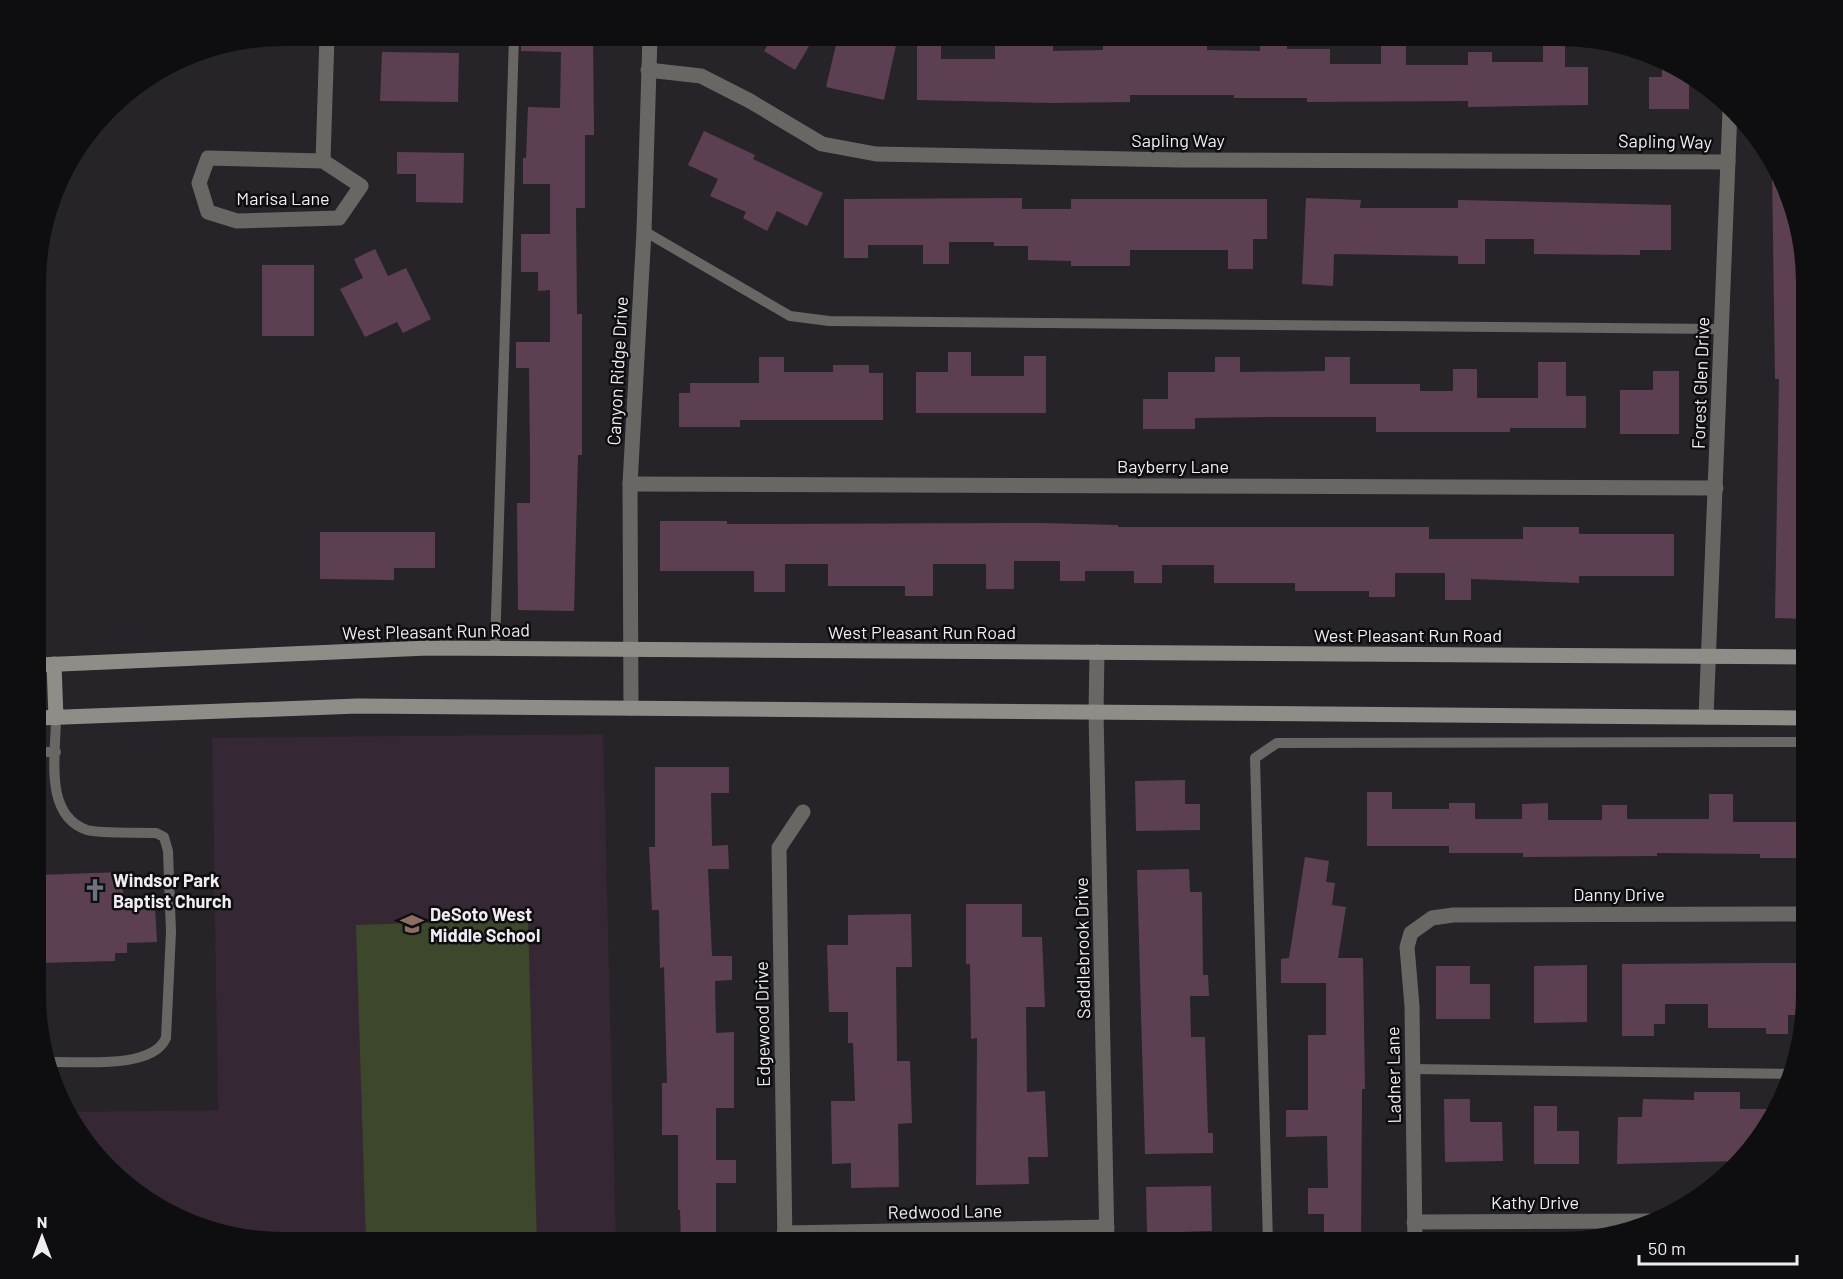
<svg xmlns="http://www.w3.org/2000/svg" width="1843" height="1279" font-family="Barlow,sans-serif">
	<rect width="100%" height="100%" fill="#262329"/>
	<path fill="#352733" d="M 603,734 L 616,1243 L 268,1242 L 204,1230 L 133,1192 L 69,1119 L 67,1112 L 218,1110 L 212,738 Z"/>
	<path fill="#3d472b" d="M 528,919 L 537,1243 L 366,1243 L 356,925 Z"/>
	<g fill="#5c4052">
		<path d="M 521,36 L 593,36 L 594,135 L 585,135 L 585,208 L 576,208 L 577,314 L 582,314 L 582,455 L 578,455 L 574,611 L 518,610 L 517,503 L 530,503 L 530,455 L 529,368 L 516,368 L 516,342 L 550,342 L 550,290 L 538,291 L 538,272 L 521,272 L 521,234 L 550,234 L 550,184 L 523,184 L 523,158 L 526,158 L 528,107 L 560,108 L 561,52 L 521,51 Z"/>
		<path d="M 773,36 L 815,36 L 795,70 L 764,51 Z"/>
		<path d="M 838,36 L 870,43 L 871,36 L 898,36 L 884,100 L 826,87 Z"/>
		<path d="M 1103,36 L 1130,36 L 1130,42 L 1207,42 L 1207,50 L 1260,51 L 1260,39 L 1287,39 L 1287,49 L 1330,49 L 1330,64 L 1381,64 L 1381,44 L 1406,44 L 1406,65 L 1468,65 L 1468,52 L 1492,52 L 1492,62 L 1543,62 L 1543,39 L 1565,39 L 1565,67 L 1588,67 L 1588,105 L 1468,107 L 1468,101 L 1307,102 L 1307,98 L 1234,98 L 1234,95 L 1130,95 L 1130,102 L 1053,103 L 917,100 L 917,44 L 941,44 L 941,59 L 995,59 L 995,42 L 1053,42 L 1053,51 L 1103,50 Z"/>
		<path d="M 382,52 L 459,53 L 458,102 L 380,101 Z"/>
		<path d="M 1662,61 L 1689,76 L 1689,109 L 1649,109 L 1649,77 L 1662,77 Z"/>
		<path d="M 704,131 L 755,155 L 753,159 L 823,193 L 807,226 L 777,211 L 767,231 L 743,218 L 746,212 L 710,196 L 718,179 L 688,165 Z"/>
		<path d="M 397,152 L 464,153 L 463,203 L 416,202 L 416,174 L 397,174 Z"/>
		<path d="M 1772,168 L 1776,168 L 1806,268 L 1806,619 L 1775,618 L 1779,379 L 1775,379 Z"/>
		<path d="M 1022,198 L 1022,209 L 1071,209 L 1071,199 L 1267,199 L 1267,239 L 1253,239 L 1253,269 L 1228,269 L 1228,250 L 1130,250 L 1130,266 L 1071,266 L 1071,261 L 1028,260 L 1028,246 L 994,246 L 994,242 L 949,242 L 949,264 L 923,264 L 923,245 L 868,245 L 868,258 L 844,258 L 844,199 Z"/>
		<path d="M 1306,198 L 1361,200 L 1360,208 L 1458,208 L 1458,200 L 1671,205 L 1671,250 L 1640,250 L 1640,255 L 1534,254 L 1534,239 L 1485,239 L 1485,264 L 1458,264 L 1458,256 L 1334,254 L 1333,286 L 1302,284 Z"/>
		<path d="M 375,249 L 388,276 L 406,268 L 431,319 L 403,333 L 397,322 L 365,337 L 340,289 L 363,278 L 354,259 Z"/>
		<rect x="262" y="265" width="52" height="71"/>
		<path d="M 948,352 L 971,352 L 971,376 L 1024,376 L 1024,356 L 1046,356 L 1046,413 L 916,413 L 916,372 L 948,372 Z"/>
		<path d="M 759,357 L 784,357 L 784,372 L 833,372 L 833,365 L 869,365 L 869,373 L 883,373 L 883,420 L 740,420 L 740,427 L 679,427 L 679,393 L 690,393 L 690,383 L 759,383 Z"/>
		<path d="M 1215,357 L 1240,357 L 1240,372 L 1325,371 L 1325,357 L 1350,357 L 1350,384 L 1420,384 L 1420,391 L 1453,391 L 1453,369 L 1477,369 L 1477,398 L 1538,398 L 1538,362 L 1566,362 L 1566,396 L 1586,396 L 1586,428 L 1510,428 L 1510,432 L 1376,432 L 1376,417 L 1274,417 L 1195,418 L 1195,429 L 1143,429 L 1143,399 L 1168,399 L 1168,372 L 1215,372 Z"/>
		<path d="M 1653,371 L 1679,371 L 1679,434 L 1620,434 L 1620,390 L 1653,390 Z"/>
		<path d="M 660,521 L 727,521 L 727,524 L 1041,523 L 1118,525 L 1118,527 L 1429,527 L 1429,539 L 1523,539 L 1523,527 L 1579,527 L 1579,534 L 1674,534 L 1674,576 L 1579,576 L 1579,583 L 1471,579 L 1471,600 L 1445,600 L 1445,573 L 1395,573 L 1395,597 L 1369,597 L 1369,591 L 1295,591 L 1295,583 L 1214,583 L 1214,565 L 1162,565 L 1162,583 L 1134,583 L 1134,571 L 1085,571 L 1085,581 L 1060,581 L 1060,561 L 1014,561 L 1014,589 L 986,589 L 986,564 L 933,564 L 933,596 L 905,596 L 905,586 L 828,586 L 828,564 L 785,564 L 785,592 L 754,592 L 754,571 L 660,571 Z"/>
		<path d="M 320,532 L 435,532 L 435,568 L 394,568 L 394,580 L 320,579 Z"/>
		<path d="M 655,767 L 729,767 L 729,793 L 711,793 L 712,846 L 728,845 L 729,869 L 708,869 L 712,956 L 732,956 L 732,980 L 715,981 L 716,1033 L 734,1032 L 734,1108 L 716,1108 L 716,1160 L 736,1160 L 736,1183 L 716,1183 L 716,1243 L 681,1243 L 680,1210 L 678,1210 L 678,1135 L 662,1135 L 662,1083 L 667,1083 L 664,967 L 660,968 L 659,910 L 652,910 L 649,847 L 655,847 Z"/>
		<path d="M 1185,780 L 1185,804 L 1200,804 L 1200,830 L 1136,831 L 1135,781 Z"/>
		<path d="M 1367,792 L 1392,792 L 1392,809 L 1449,809 L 1449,803 L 1475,803 L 1475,819 L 1522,819 L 1522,804 L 1548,803 L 1548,820 L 1602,820 L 1602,805 L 1627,805 L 1627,819 L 1709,819 L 1709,794 L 1733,794 L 1733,822 L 1806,822 L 1806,858 L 1760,858 L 1760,854 L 1657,853 L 1657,856 L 1523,857 L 1523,853 L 1449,853 L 1449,846 L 1367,846 Z"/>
		<path d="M 1305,857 L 1329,861 L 1326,882 L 1335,883 L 1332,905 L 1346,907 L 1338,958 L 1363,958 L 1365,1089 L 1362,1089 L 1361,1243 L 1324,1243 L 1324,1214 L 1308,1214 L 1308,1188 L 1328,1188 L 1327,1136 L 1286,1137 L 1286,1110 L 1308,1110 L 1308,1035 L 1326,1035 L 1326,983 L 1281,983 L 1281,959 L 1289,958 Z"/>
		<path d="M 1189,869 L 1190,892 L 1202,892 L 1203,975 L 1208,975 L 1209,996 L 1190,996 L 1191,1037 L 1205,1037 L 1208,1133 L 1213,1133 L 1213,1153 L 1145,1154 L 1137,870 Z"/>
		<path d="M 122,872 L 124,907 L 155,906 L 157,942 L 127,943 L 127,953 L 115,953 L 115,961 L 38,963 L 38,875 Z"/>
		<path d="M 966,904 L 1022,904 L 1022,937 L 1042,937 L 1045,1007 L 1026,1007 L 1027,1092 L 1045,1091 L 1048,1157 L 1028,1157 L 1029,1184 L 976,1185 L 977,1038 L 971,1039 L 970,964 L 966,964 Z"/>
		<path d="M 911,914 L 912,967 L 896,967 L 897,1061 L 910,1061 L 912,1123 L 898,1124 L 899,1187 L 851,1188 L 851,1163 L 832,1164 L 831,1101 L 855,1101 L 853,1043 L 848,1043 L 848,1012 L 829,1012 L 827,945 L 848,945 L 848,915 Z"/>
		<path d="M 1767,963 L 1800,963 L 1800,982 L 1806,982 L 1806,1015 L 1788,1015 L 1788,1034 L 1766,1034 L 1766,1028 L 1708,1028 L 1708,1004 L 1665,1004 L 1665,1024 L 1654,1024 L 1654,1036 L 1622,1036 L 1622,964 Z"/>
		<path d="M 1587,965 L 1587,1022 L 1534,1023 L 1534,966 Z"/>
		<path d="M 1436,966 L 1470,966 L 1470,984 L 1490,984 L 1490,1019 L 1436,1019 Z"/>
		<path d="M 1694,1092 L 1740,1092 L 1740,1109 L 1776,1109 L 1756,1146 L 1737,1161 L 1617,1164 L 1618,1117 L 1642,1117 L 1643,1099 L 1694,1100 Z"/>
		<path d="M 1444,1099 L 1470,1099 L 1470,1122 L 1502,1122 L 1503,1161 L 1445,1162 Z"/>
		<path d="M 1534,1106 L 1557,1106 L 1557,1131 L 1579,1131 L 1579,1164 L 1534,1164 Z"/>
		<path d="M 1211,1186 L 1212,1231 L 1147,1233 L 1146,1187 Z"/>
	</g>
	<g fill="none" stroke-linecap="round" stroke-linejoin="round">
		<g stroke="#696764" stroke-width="10">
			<path d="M 644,231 L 790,316 L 829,321 L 1721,329"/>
			<path d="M 495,648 L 514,36"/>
			<path d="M 38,752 L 56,752"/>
			<path d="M 50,1062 C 80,1061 152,1070 166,1038 L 171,932 L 168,851 L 164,837 L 156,833 C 140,832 101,834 87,830 C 43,815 56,753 56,718"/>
			<path d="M 1412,1069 L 1794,1074"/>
			<path d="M 1268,1243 L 1255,758 L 1277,743 L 1806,742"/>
		</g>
		<g stroke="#696764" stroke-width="15">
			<path d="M 648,70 L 701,76 L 750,101 L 822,144 L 876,154 L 1180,160 L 1728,162"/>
			<path d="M 208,158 L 323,161 L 361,186 L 339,218 L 237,221 L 208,212 L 199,183 Z"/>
			<path d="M 323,161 L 327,36"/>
			<path d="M 630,484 L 1716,488"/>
			<path d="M 1097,652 L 1096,712 L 1107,1243"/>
			<path d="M 631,708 L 630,484 L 644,231 L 650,36"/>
			<path d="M 1706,717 L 1730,110"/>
			<path d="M 1414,1222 L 1655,1221"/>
			<path d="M 784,1233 L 1107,1227"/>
			<path d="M 785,1243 L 779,848 L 803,812"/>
			<path d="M 1415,1243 L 1412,1006 L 1407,947 L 1411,933 L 1432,918 L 1453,915 L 1806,914"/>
		</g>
		<g stroke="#8f8d88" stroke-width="15">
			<path d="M 54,664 L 56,718"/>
			<path d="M 38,665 L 428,648 L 1806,657"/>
			<path d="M 38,718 L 358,706 L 1806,718"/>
		</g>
	</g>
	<defs>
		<g id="church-bare" transform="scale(1.8)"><path d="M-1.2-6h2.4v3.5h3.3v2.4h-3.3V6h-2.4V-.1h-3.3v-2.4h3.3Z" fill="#6b7280" stroke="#0e0d10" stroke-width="2.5" paint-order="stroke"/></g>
		<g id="school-bare" transform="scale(1.8)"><path d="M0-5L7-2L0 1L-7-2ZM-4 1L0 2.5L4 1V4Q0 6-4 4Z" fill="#8d6e63" stroke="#0e0d10" stroke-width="2.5" paint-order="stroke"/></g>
	</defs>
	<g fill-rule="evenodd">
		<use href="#church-bare" x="95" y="890"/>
		<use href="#school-bare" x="412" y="924"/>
	</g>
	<g text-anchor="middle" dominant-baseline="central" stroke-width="5" stroke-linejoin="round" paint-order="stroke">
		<g font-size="18" fill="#efedf1" stroke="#0e0d10">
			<text x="1178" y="140">Sapling Way</text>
			<text transform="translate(1665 141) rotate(1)">Sapling Way</text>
			<text x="283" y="198">Marisa Lane</text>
			<text transform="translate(617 371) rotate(-87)">Canyon Ridge Drive</text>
			<text transform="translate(1700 383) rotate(-88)">Forest Glen Drive</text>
			<text x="1173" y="466">Bayberry Lane</text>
			<text transform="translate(436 631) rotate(-1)">West Pleasant Run Road</text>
			<text x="922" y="632">West Pleasant Run Road</text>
			<text x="1408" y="635">West Pleasant Run Road</text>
			<text x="1619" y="894">Danny Drive</text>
			<text transform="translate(1082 948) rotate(-91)">Saddlebrook Drive</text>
			<text transform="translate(762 1024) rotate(-91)">Edgewood Drive</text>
			<text transform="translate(1393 1075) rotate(-91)">Ladner Lane</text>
			<text x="1535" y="1202">Kathy Drive</text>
			<text transform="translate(945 1211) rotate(-1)">Redwood Lane</text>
		</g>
		<g font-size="18" font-weight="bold" fill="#efedf1" stroke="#0e0d10" text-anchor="start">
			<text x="113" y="880">Windsor Park<tspan x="113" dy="21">Baptist Church</tspan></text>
			<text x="430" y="914">DeSoto West<tspan x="430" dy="21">Middle School</tspan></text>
		</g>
	</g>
	<path d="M0 0H1843V1279H0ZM283 46H1559A237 237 0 0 1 1796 283V995A237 237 0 0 1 1559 1232H283A237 237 0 0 1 46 995V283A237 237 0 0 1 283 46Z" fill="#0e0d10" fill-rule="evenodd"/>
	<g transform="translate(42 1237)" stroke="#0e0d10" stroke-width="4.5" paint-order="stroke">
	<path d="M0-4.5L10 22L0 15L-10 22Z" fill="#efedf1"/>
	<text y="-9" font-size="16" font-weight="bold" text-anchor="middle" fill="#efedf1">N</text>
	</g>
	<path d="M1639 1255v9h158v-9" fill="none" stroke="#efedf1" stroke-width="3"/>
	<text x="1648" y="1255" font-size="18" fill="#efedf1" stroke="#0e0d10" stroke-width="4.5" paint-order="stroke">50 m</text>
</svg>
